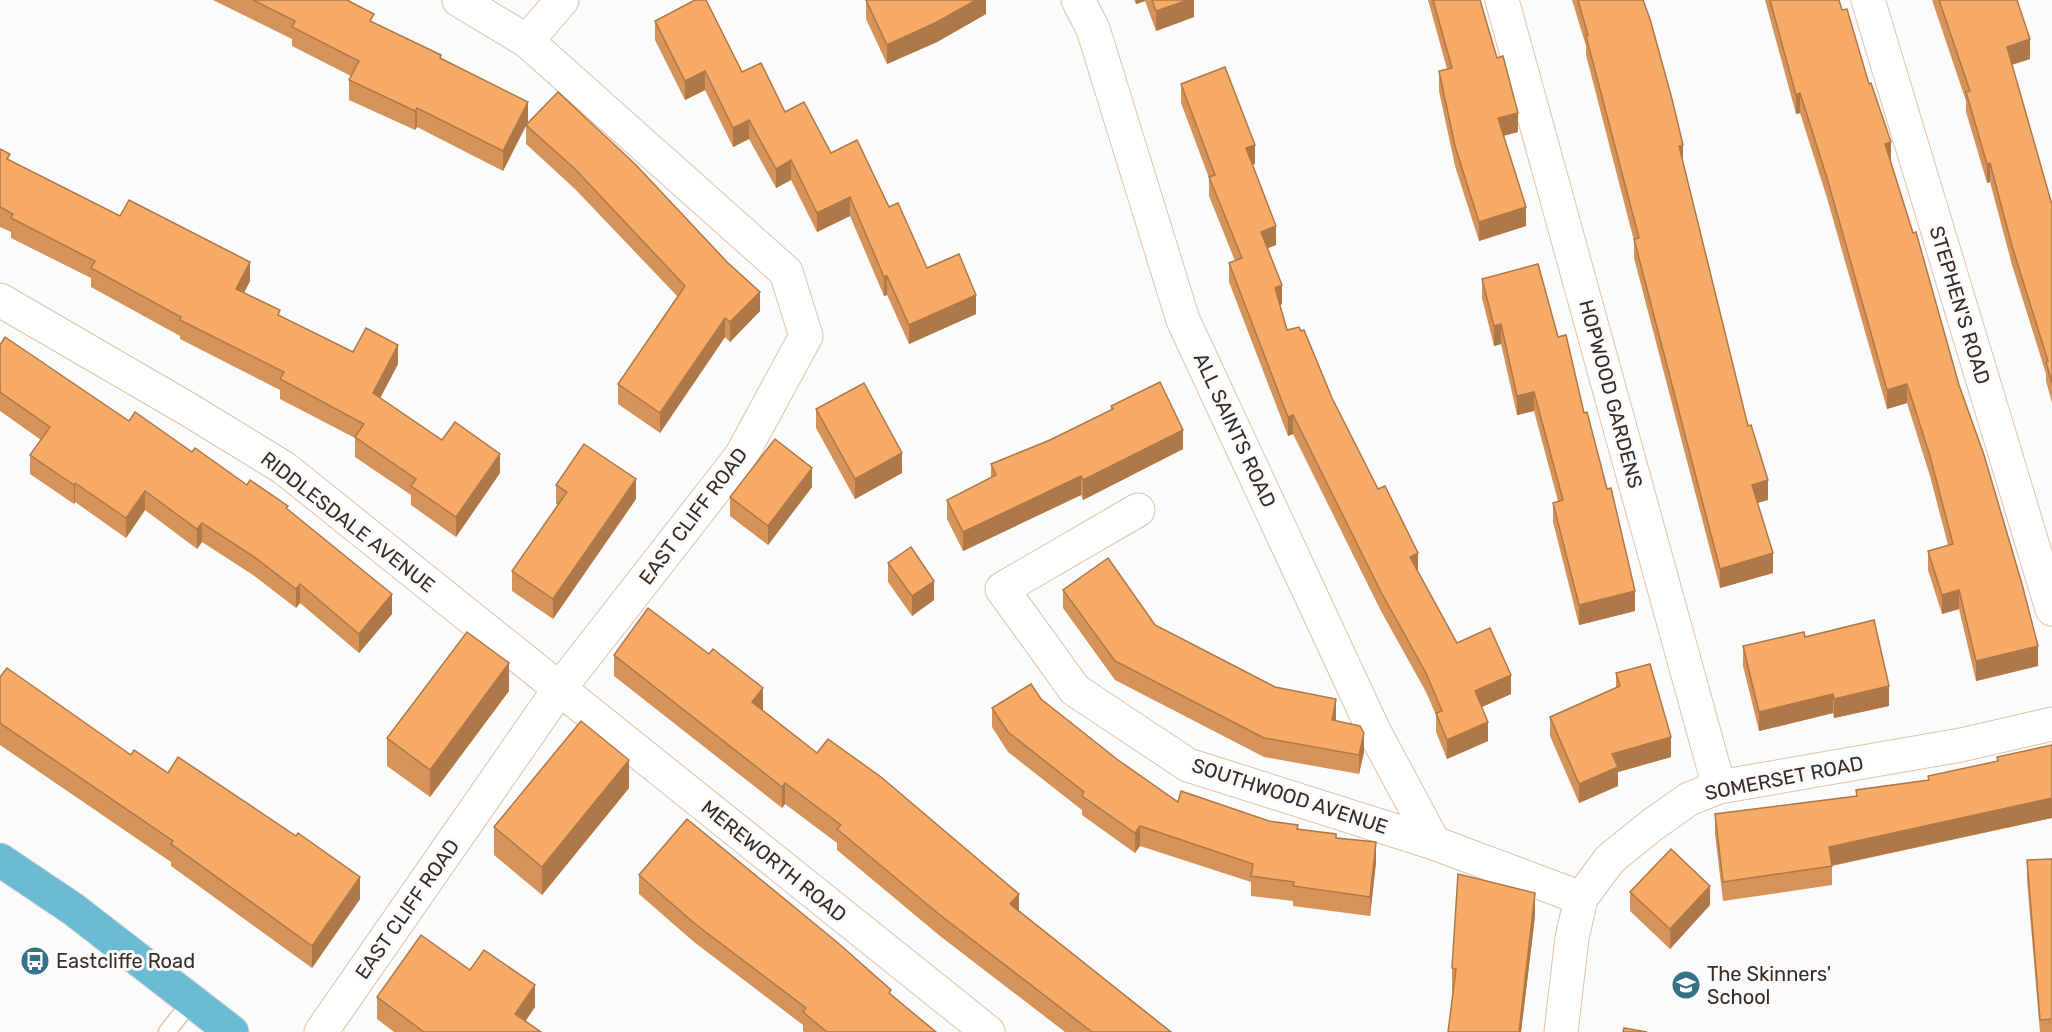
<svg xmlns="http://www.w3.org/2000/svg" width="2052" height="1032" font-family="Rubik,sans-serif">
	<rect width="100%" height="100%" fill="#fbfbfb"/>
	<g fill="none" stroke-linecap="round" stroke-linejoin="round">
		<g stroke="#e1c2a9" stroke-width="19">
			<path id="service" d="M 167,1032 L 192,1000"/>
		</g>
		<g stroke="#e1c2a9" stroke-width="35">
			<g id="minor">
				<path d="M 1078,0 L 1093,29 L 1183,320 L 1374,731 L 1434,843"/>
				<path d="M 1502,0 L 1719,787"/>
				<path d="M 1868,0 L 2052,609"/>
				<path d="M 527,41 L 562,0"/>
				<path d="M 0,300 L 186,408 L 284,468 L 988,1032"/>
				<path d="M 1138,510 L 1002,589 L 1075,690 L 1188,765 L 1434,843 L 1581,898"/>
				<path d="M 321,1032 L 560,688 L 741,456 L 806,336 L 786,272 L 527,41 L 459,0"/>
				<path d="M 1561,1032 L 1572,938 L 1581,898 L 1610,859 L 1652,825 L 1689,799 L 1719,787 L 1961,745 L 2052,724"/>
			</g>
		</g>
		<g stroke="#d7d5d3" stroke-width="35">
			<path id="trunk" d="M 0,860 L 73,909 L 232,1032"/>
		</g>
		<use href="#service" stroke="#fff" stroke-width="16"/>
		<use href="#minor" stroke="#fff" stroke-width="33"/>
		<use href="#trunk" stroke="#6bbbd4" stroke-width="33"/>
	</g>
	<g fill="#d59359">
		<path d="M 213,0 L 347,0 L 374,23 L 441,59 L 528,122 L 526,125 L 760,311 L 730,342 L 725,337 L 660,433 L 618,404 L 618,384 L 678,297 L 575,189 L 526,144 L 526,125 L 503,171 L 417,127 L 415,130 L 349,100 L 349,80 L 351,76 L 292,46 L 292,39 Z"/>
		<path d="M 866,0 L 986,0 L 986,14 L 937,42 L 887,64 L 866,19 Z"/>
		<path d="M 1134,0 L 1194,0 L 1194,17 L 1156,31 L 1145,1 L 1136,4 Z"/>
		<path d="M 1428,0 L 1480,0 L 1518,132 L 1503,136 L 1526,226 L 1479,241 L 1455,166 L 1439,91 L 1439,71 L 1447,69 Z"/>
		<path d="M 1572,0 L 1643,0 L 1748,426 L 1768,500 L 1758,503 L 1773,573 L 1720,588 L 1634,258 L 1634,241 L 1586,55 L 1586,46 Z"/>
		<path d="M 1765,0 L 1839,0 L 1891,161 L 2038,666 L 1976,681 L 1959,609 L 1942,614 L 1928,570 L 1928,551 L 1948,545 L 1930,476 L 1907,403 L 1887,409 L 1827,198 L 1800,113 L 1796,114 Z"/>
		<path d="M 1932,0 L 2017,0 L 2030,59 L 2012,65 L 2052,205 L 2052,403 L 2046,381 L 2046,374 L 2012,265 L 1990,182 L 1987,183 L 1966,112 L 1966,101 Z"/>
		<path d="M 655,21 L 742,72 L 785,112 L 889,207 L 927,268 L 976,314 L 909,344 L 887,295 L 884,296 L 850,216 L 817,232 L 791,180 L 776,188 L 749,139 L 733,147 L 705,90 L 685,100 L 655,40 Z"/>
		<path d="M 1181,84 L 1255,164 L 1252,165 L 1276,245 L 1268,248 L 1282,304 L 1280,305 L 1287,330 L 1332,398 L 1418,572 L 1457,643 L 1511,694 L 1482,707 L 1488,741 L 1447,759 L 1436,732 L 1436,715 L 1426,692 L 1381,611 L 1293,434 L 1288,436 L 1229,282 L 1229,263 L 1235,261 L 1209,196 L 1209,178 L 1181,103 Z"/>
		<path d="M 0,149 L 10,161 L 250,281 L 244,293 L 280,316 L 353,352 L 398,364 L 380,398 L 442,440 L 500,473 L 456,537 L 411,505 L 411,495 L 355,457 L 355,438 L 280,399 L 280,390 L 180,339 L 180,336 L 91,287 L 91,278 L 11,238 L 11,232 L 0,227 Z"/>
		<path d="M 1482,279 L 1558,337 L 1584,413 L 1635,611 L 1579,625 L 1553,522 L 1553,503 L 1558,501 L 1534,411 L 1517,415 L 1501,344 L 1494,346 L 1482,298 Z"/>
		<path d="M 0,345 L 129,421 L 192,452 L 288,510 L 392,614 L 359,653 L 300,603 L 296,608 L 253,575 L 202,542 L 197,549 L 145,510 L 126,538 L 75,502 L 74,504 L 30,474 L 30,455 L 41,440 L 0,411 Z"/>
		<path d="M 1111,406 L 1183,449 L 1083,500 L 1081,495 L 963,551 L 947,519 L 947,500 L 991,478 L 991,464 L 1050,440 L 1111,410 Z"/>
		<path d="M 816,409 L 902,473 L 855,499 L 816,428 Z"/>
		<path d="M 556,485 L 636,499 L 553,619 L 512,591 L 512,571 L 558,505 L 556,504 Z"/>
		<path d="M 812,487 L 768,545 L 730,516 L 730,497 Z"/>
		<path d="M 888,563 L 934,600 L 912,616 L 888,582 Z"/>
		<path d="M 1063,590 L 1155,625 L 1336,718 L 1336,721 L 1364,752 L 1359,774 L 1264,757 L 1115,680 L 1063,608 Z"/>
		<path d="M 1805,637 L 1889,706 L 1834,718 L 1833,713 L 1759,731 L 1743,666 L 1743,646 Z"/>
		<path d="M 709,654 L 763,709 L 763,710 L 1019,911 L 1171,1032 L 1065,1032 L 940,936 L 837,850 L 837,843 L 785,804 L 782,808 L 614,676 L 614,655 Z"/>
		<path d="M 1616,673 L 1671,757 L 1618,772 L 1618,786 L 1579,803 L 1550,736 L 1550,717 L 1616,688 Z"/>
		<path d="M 0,677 L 131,755 L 168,773 L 360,899 L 312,968 L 171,866 L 171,862 L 0,745 Z"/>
		<path d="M 509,691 L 430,797 L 387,766 L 387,738 Z"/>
		<path d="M 1041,699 L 1118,760 L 1178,802 L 1269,821 L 1336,838 L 1376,862 L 1370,916 L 1293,906 L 1293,901 L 1251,896 L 1251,882 L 1140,846 L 1135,853 L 1082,815 L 1082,810 L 1008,752 L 992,727 L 992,708 Z"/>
		<path d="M 2052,745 L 2052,818 L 1832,866 L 1832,885 L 1723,901 L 1715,834 L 1715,814 L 1856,796 L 1856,790 L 1928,780 L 1928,776 L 1997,761 L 1997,757 Z"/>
		<path d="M 629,788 L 542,895 L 494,855 L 494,827 Z"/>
		<path d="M 2052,859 L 2052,1032 L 2040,1032 L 2027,880 L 2027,860 Z"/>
		<path d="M 639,875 L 891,995 L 936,1032 L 804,1032 L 803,1031 L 803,1025 L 694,942 L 639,894 Z"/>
		<path d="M 1630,892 L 1710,905 L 1670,949 L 1630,911 Z"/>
		<path d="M 1535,916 L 1521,1032 L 1448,1032 L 1453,991 L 1452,991 L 1452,968 Z"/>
		<path d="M 377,997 L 535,1007 L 525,1021 L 541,1032 L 394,1032 L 377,1019 Z"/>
	</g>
	<g fill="#ae7848">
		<path d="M 976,0 L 986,0 L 986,14 L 937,42 L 887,64 L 887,45 Z"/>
		<path d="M 1136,0 L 1145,0 L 1145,1 L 1136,4 Z"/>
		<path d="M 1188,0 L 1194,0 L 1194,17 L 1156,31 L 1156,11 Z"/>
		<path d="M 2030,39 L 2030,59 L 2007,66 L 2007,47 Z"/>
		<path d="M 705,71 L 705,90 L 685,100 L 685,81 Z"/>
		<path d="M 1800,93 L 1800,113 L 1796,114 L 1796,95 Z"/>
		<path d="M 528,102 L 528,122 L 503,171 L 503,151 Z"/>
		<path d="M 417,108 L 417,127 L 415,130 L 415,111 Z"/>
		<path d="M 1518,113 L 1518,132 L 1498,137 L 1498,118 Z"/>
		<path d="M 749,120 L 749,139 L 733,147 L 733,128 Z"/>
		<path d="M 1891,142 L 1891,162 L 1885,144 Z"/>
		<path d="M 1255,145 L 1255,164 L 1246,167 L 1246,148 Z"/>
		<path d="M 1683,145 L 1683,164 L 1679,146 Z"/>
		<path d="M 791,160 L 791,180 L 776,188 L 776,169 Z"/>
		<path d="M 1990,163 L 1990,182 L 1987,183 L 1987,164 Z"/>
		<path d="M 850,197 L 850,216 L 817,232 L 817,213 Z"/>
		<path d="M 1526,207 L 1526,226 L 1479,241 L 1479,222 Z"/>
		<path d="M 1276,226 L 1276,245 L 1261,251 L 1261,232 Z"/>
		<path d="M 250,262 L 250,281 L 236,308 L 236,289 Z"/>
		<path d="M 887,276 L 887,295 L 884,296 L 884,277 Z"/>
		<path d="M 1282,285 L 1282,304 L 1275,307 L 1275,288 Z"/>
		<path d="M 760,292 L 760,311 L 730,342 L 730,322 Z"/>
		<path d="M 976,295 L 976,314 L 909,344 L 909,325 Z"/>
		<path d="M 725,318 L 725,337 L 660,433 L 660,413 Z"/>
		<path d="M 1501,324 L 1501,344 L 1494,346 L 1494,326 Z"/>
		<path d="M 398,345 L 398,364 L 373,412 L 373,393 Z"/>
		<path d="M 1907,384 L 1907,403 L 1887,409 L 1887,390 Z"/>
		<path d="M 1534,392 L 1534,411 L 1517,415 L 1517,396 Z"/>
		<path d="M 1293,415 L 1293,434 L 1288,436 L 1288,417 Z"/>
		<path d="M 1183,430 L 1183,449 L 1083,500 L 1083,480 Z"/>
		<path d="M 902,453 L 902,473 L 855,499 L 855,479 Z"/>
		<path d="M 500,454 L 500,473 L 456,537 L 456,517 Z"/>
		<path d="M 812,468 L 812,487 L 768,545 L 768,526 Z"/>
		<path d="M 1081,476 L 1081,495 L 963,551 L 963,532 Z"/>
		<path d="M 636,479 L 636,499 L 553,619 L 553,599 Z"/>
		<path d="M 1768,480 L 1768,500 L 1752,504 L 1752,485 Z"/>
		<path d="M 75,483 L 75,502 L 74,504 L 74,485 Z"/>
		<path d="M 145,491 L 145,510 L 126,538 L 126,518 Z"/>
		<path d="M 202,523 L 202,542 L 197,549 L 197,529 Z"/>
		<path d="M 1418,553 L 1418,572 L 1410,557 Z"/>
		<path d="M 1773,553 L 1773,573 L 1720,588 L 1720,569 Z"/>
		<path d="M 934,581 L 934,600 L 912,616 L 912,596 Z"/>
		<path d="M 300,584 L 300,603 L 296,608 L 296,589 Z"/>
		<path d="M 1959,590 L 1959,609 L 1942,614 L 1942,595 Z"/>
		<path d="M 1635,591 L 1635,611 L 1579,625 L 1579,605 Z"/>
		<path d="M 392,594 L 392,614 L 359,653 L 359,634 Z"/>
		<path d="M 2038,646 L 2038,666 L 1976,681 L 1976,661 Z"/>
		<path d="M 509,663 L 509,691 L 430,797 L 430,770 Z"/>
		<path d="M 1511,675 L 1511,694 L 1475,710 L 1475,691 Z"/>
		<path d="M 1889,686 L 1889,706 L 1834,718 L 1834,699 Z"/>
		<path d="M 763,688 L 763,709 L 752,723 L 752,702 Z"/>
		<path d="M 1833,694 L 1833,713 L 1759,731 L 1759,712 Z"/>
		<path d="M 1336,699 L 1336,718 L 1332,739 L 1332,720 Z"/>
		<path d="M 1488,722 L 1488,741 L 1447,759 L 1447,740 Z"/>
		<path d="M 1364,733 L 1364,752 L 1359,774 L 1359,755 Z"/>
		<path d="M 1671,737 L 1671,757 L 1618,772 L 1618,786 L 1579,803 L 1579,784 L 1612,754 Z"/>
		<path d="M 629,760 L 629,788 L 542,895 L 542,867 Z"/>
		<path d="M 785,783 L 785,804 L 782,808 L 782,787 Z"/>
		<path d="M 2052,798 L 2052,818 L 1829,866 L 1829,847 Z"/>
		<path d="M 1140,826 L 1140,846 L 1135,853 L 1135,833 Z"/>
		<path d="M 1376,842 L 1376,862 L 1370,916 L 1370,897 Z"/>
		<path d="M 360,877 L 360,899 L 312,968 L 312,946 Z"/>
		<path d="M 1710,886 L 1710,905 L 1670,949 L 1670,929 Z"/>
		<path d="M 1535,893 L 1535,916 L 1521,1032 L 1519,1032 Z"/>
		<path d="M 1019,894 L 1019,915 L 1010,904 Z"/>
		<path d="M 535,985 L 535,1007 L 518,1032 L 515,1014 Z"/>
	</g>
	<g fill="#f8ab67" stroke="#ae7848" stroke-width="1.5">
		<path d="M 253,0 L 347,0 L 374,14 L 370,21 L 441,55 L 440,58 L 528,102 L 503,151 L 417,108 L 415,111 L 349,80 L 359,61 L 292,27 L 295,21 Z"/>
		<path d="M 695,0 L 706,0 L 742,72 L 761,63 L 785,112 L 804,102 L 831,153 L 857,140 L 889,207 L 898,203 L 927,268 L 959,254 L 976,295 L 909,325 L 887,276 L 884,277 L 850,197 L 817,213 L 791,160 L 776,169 L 749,120 L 733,128 L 705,71 L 685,81 L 655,21 Z"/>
		<path d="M 866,0 L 976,0 L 937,22 L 887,45 Z"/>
		<path d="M 1152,0 L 1188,0 L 1156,11 Z"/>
		<path d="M 1433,0 L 1480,0 L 1497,58 L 1503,56 L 1518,113 L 1498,118 L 1526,207 L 1479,222 L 1455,146 L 1439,71 L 1452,68 Z"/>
		<path d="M 1578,0 L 1643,0 L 1650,19 L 1672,99 L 1683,145 L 1679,146 L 1748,426 L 1751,425 L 1768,480 L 1752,485 L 1773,553 L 1720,569 L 1634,239 L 1639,238 L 1586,36 L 1588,35 Z"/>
		<path d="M 1770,0 L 1839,0 L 1842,10 L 1847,9 L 1869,84 L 1871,83 L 1891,142 L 1885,144 L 1913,233 L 1916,232 L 1959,385 L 1984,455 L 2022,584 L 2038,646 L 1976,661 L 1959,590 L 1942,595 L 1928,551 L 1953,544 L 1930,456 L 1907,384 L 1887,390 L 1827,178 L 1800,93 L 1796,95 Z"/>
		<path d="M 1939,0 L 2017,0 L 2030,39 L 2007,47 L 2052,205 L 2052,383 L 2046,362 L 2048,361 L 2012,246 L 1990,163 L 1987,164 L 1966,92 L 1970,91 Z"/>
		<path d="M 1225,67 L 1255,145 L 1246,148 L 1276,226 L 1261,232 L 1282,285 L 1275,288 L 1287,330 L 1299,327 L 1301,331 L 1304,330 L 1332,398 L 1378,489 L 1385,486 L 1418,553 L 1410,557 L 1457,643 L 1490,628 L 1511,675 L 1475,691 L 1488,722 L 1447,740 L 1436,713 L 1442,711 L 1426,673 L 1381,592 L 1293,415 L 1288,417 L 1229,263 L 1242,258 L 1209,177 L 1215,175 L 1181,84 Z"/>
		<path d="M 558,92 L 636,165 L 727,262 L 760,292 L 730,322 L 725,318 L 660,413 L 618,384 L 685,286 L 575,169 L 526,125 Z"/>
		<path d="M 0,149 L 10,154 L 7,159 L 120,216 L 129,200 L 250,262 L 236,289 L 280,310 L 278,315 L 353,352 L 366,328 L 398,345 L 373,393 L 442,440 L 455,422 L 500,454 L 456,517 L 411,486 L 416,479 L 355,437 L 364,424 L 280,379 L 284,372 L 180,320 L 181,317 L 91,268 L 95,261 L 11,218 L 13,214 L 0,207 Z"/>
		<path d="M 1538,264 L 1558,337 L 1566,335 L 1584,413 L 1587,412 L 1607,489 L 1611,488 L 1635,591 L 1579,605 L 1553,503 L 1563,500 L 1534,392 L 1517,396 L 1501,324 L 1494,326 L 1482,279 Z"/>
		<path d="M 5,337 L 129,421 L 135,412 L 192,452 L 195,448 L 247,485 L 250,480 L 288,506 L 286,508 L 392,594 L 359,634 L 300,584 L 296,589 L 253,556 L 202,523 L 197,529 L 145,491 L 126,518 L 75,483 L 74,485 L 30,455 L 50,427 L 0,392 L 0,345 Z"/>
		<path d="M 1160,382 L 1183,430 L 1083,480 L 1081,476 L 963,532 L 947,500 L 996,475 L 991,464 L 1050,440 L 1113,409 L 1111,406 Z"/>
		<path d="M 864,383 L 902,453 L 855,479 L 816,409 Z"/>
		<path d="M 775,439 L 812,468 L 768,526 L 730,497 Z"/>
		<path d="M 584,444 L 636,479 L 553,599 L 512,571 L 567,492 L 556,485 Z"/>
		<path d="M 911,547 L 934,581 L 912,596 L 888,563 Z"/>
		<path d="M 1108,558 L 1155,625 L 1275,687 L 1336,699 L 1332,720 L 1360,726 L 1364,733 L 1359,755 L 1264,738 L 1115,661 L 1063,590 Z"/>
		<path d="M 648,608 L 709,654 L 713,649 L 763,688 L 752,702 L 817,753 L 828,739 L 881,777 L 1019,894 L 1010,904 L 1171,1032 L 1092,1032 L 940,915 L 837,829 L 841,825 L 785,783 L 782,787 L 614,655 Z"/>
		<path d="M 1874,620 L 1889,686 L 1834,699 L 1833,694 L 1759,712 L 1743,646 L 1804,632 L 1805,637 Z"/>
		<path d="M 467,632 L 509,663 L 430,770 L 387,738 Z"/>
		<path d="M 1650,664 L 1671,737 L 1612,754 L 1618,767 L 1579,784 L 1550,717 L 1620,686 L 1616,673 Z"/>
		<path d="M 7,668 L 131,755 L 134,750 L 168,773 L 178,757 L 296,836 L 298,833 L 360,877 L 312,946 L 171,844 L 173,841 L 0,723 L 0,677 Z"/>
		<path d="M 1031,684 L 1041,699 L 1118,760 L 1178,802 L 1181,791 L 1269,821 L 1298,825 L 1297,829 L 1336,834 L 1336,838 L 1376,842 L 1370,897 L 1293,886 L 1294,882 L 1251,876 L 1253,864 L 1140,826 L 1135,833 L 1082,796 L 1084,792 L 1008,732 L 992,708 Z"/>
		<path d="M 581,721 L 629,760 L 542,867 L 494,827 Z"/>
		<path d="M 2052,745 L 2052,798 L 1829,847 L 1832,866 L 1723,882 L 1715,814 L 1857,796 L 1856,790 L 1929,780 L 1928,776 L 1998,761 L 1997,757 Z"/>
		<path d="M 687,819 L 838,943 L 891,990 L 889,993 L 936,1032 L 827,1032 L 803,1012 L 806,1008 L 694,923 L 639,875 Z"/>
		<path d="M 1671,849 L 1710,886 L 1670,929 L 1630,892 Z"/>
		<path d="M 2052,859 L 2052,1019 L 2040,1020 L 2027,860 Z"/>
		<path d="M 1458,874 L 1535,893 L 1519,1032 L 1448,1032 L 1456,969 L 1452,968 Z"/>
		<path d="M 421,935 L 470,970 L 484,950 L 535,985 L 515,1014 L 541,1032 L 424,1032 L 377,997 Z"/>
		<path d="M 1624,1028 L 1647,1032 L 1623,1032 Z"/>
	</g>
	<defs>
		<g id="bus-disc" transform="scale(1.5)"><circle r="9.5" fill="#347288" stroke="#fbfbfb"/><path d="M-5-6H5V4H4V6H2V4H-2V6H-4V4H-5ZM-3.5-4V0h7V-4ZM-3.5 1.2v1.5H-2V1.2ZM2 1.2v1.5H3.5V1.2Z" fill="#fff"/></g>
		<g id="school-disc" transform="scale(1.5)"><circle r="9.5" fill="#347288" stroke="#fbfbfb"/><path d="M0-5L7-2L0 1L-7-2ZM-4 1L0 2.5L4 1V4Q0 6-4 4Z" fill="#fff"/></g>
	</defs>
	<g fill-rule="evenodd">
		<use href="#bus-disc" x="35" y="961"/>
		<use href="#school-disc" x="1686" y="985"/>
	</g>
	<g text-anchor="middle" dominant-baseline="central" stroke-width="6" stroke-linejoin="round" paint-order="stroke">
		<g font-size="20" fill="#382c23" stroke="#fbfbfb">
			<text transform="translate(1960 305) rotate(73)">STEPHEN'S ROAD</text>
			<text transform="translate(1611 394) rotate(75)">HOPWOOD GARDENS</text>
			<text transform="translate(1235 430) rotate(65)">ALL SAINTS ROAD</text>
			<text transform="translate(693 516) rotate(-53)">EAST CLIFF ROAD</text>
			<text transform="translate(348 522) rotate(38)">RIDDLESDALE AVENUE</text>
			<text transform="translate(1784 778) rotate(-11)">SOMERSET ROAD</text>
			<text transform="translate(1290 796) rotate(18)">SOUTHWOOD AVENUE</text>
			<text transform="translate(774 861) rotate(39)">MEREWORTH ROAD</text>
			<text transform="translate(407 909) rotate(-55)">EAST CLIFF ROAD</text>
		</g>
		<g font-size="20" fill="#382c23" stroke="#fbfbfb" text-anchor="start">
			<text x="56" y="961">Eastcliffe Road</text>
			<text x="1707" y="974">The Skinners'<tspan x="1707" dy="23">School</tspan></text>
		</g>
	</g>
</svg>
